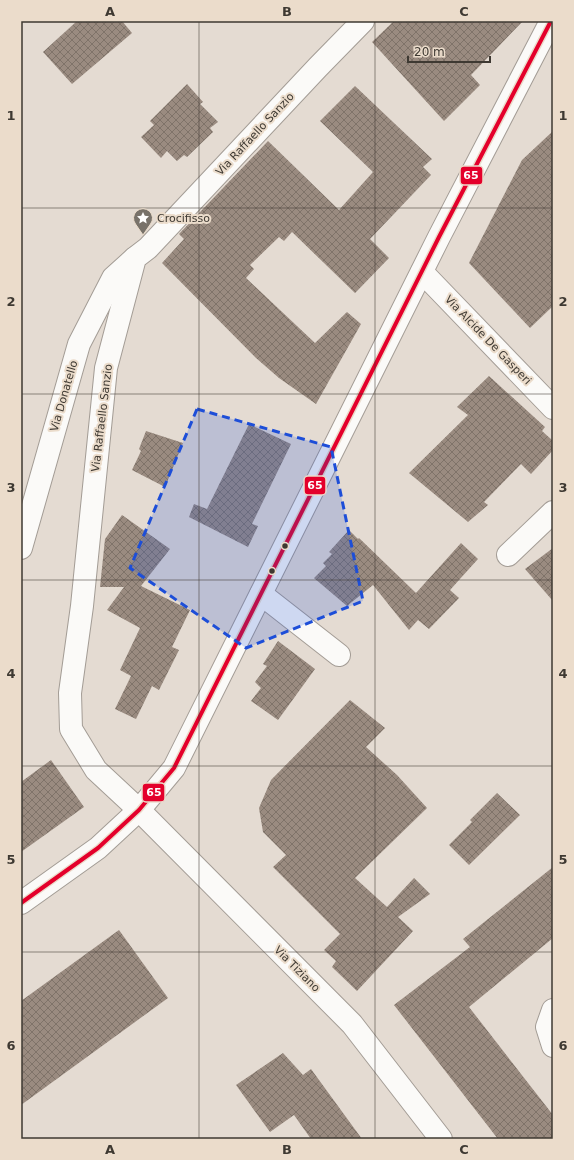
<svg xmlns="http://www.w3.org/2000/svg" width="574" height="1160" font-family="'DejaVu Sans',sans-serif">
	<defs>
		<pattern id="building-cross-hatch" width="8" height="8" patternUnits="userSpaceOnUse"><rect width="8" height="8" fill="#9a8b80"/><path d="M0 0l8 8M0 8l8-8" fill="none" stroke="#7f7369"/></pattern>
	</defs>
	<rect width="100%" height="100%" fill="#e4dbd2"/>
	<g fill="url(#building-cross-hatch)">
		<path d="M 77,21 L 122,21 L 132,33 L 72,84 L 43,52 Z"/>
		<path d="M 394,21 L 523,21 L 471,75 L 480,85 L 444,121 L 372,42 Z"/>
		<path d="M 187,84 L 203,102 L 200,104 L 218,122 L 210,128 L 213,132 L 187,157 L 184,155 L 177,161 L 167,151 L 161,158 L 141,137 L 154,125 L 150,121 Z"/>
		<path d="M 355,86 L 432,159 L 423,167 L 431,175 L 370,239 L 389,258 L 355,293 L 292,232 L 284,241 L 279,237 L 250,265 L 254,269 L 246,278 L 315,343 L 347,312 L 361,324 L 316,404 L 279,378 L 256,358 L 162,263 L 184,239 L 179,234 L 268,141 L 339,210 L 373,172 L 320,121 Z"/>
		<path d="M 553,131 L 553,306 L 530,328 L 469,263 L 522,160 Z"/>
		<path d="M 489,376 L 545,427 L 542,431 L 553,441 L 553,450 L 531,474 L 521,464 L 484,502 L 488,505 L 468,522 L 409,473 L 468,415 L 457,407 Z"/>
		<path d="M 249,424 L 291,444 L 252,524 L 258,526 L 248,547 L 189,517 L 194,504 L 207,509 Z"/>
		<path d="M 146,431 L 183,443 L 165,487 L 132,470 L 141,451 L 139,449 Z"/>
		<path d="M 122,515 L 170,549 L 141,586 L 190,610 L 172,647 L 179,650 L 159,690 L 152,686 L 136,719 L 115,709 L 131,676 L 120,670 L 140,628 L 107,610 L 124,587 L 100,587 L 105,539 Z"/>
		<path d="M 349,530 L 358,539 L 359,538 L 416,593 L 461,543 L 478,559 L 450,590 L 459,598 L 429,629 L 418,620 L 409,630 L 373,585 L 347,606 L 314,578 L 326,566 L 323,563 L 332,554 L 329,552 Z"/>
		<path d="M 553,548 L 553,601 L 525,569 Z"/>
		<path d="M 278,641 L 315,669 L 278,720 L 251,701 L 261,688 L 255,682 L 267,666 L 263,664 Z"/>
		<path d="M 350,700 L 385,728 L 366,747 L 397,775 L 427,808 L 355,878 L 387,907 L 414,878 L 430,894 L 398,917 L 413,931 L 357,991 L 332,967 L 336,961 L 324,950 L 340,934 L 273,867 L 286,855 L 263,832 L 259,808 L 271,780 Z"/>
		<path d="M 51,760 L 84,807 L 21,852 L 21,782 Z"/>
		<path d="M 497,793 L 520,815 L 469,865 L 449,845 L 472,822 L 470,820 Z"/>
		<path d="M 553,867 L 553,938 L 469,1007 L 553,1115 L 553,1139 L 498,1139 L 394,1005 L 470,947 L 463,939 Z"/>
		<path d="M 119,930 L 168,998 L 21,1105 L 21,1001 Z"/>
		<path d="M 283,1053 L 303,1075 L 311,1069 L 362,1139 L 311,1139 L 294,1115 L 270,1132 L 236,1085 Z"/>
	</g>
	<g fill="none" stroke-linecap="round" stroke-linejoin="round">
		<g stroke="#a39c95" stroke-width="24">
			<g id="minor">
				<path d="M 363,21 L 318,67 L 148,248 L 135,258 L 106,368 L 82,606 L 70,693 L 71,729 L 96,770 L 139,810 L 352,1024 L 441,1139"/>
				<path d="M 422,272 L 553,408"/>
				<path d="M 21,548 L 79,344 L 113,278 L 135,258"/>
				<path d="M 508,555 L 553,512"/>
				<path d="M 261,594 L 339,655"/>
				<path d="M 553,1010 L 547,1027 L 553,1046"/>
			</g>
		</g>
		<g stroke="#a39c95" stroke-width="24">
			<path id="major" d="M 21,903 L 98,848 L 139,810 L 174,768 L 439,237 L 551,21"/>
		</g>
		<use href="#minor" stroke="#fbfaf8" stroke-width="22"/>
		<use href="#major" stroke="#fbfaf8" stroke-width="22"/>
		<g stroke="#ebdccb" stroke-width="7">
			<path id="bus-1" d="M 21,903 L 98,848 L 139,810 L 174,768 L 439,237 L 551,21"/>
		</g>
		<use href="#bus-1" stroke="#e4002b" stroke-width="4"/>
	</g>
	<path fill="#1d4ed8" fill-opacity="0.2" stroke="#1d4ed8" stroke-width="3" stroke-dasharray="8 5" stroke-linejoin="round" d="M 197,409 L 331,447 L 363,601 L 246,648 L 130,568 Z"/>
	<path fill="none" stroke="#3e3932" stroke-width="1" stroke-opacity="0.55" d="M 199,21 L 199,1139M 375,21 L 375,1139M 21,208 L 553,208M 21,394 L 553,394M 21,580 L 553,580M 21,766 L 553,766M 21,952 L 553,952"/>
	<defs>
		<g id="sight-pin" transform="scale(1)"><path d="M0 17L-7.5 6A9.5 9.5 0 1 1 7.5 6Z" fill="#78726a" stroke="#ebdccb"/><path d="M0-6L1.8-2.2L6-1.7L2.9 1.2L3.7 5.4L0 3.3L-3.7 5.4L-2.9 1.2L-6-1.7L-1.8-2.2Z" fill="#fff"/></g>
	</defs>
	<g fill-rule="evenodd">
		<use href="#sight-pin" x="143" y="218"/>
	</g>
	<g fill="#3e3932" stroke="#ebdccb" stroke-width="1.5">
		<circle cx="285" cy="546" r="3.5"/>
		<circle cx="272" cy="571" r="3.5"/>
	</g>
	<g text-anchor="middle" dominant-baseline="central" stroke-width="4" stroke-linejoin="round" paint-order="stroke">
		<g font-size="11" fill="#3e3932" stroke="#ebdccb">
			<text transform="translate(255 134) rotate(-47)">Via Raffaello Sanzio</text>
			<text transform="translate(488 340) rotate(46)">Via Alcide De Gasperi</text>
			<text transform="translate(64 396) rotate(-74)">Via Donatello</text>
			<text transform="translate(102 418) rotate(-83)">Via Raffaello Sanzio</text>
			<text transform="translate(297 969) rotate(45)">Via Tiziano</text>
		</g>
		<g font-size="11" fill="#3e3932" stroke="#ebdccb" text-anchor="start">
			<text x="157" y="218">Crocifisso</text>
		</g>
	</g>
	<g stroke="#ebdccb" stroke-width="1.5">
		<rect x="460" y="166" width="23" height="19" rx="4" fill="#e4002b"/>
		<rect x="304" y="476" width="22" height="19" rx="4" fill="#e4002b"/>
		<rect x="142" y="783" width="23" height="19" rx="4" fill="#e4002b"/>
	</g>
	<g font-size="11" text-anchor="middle" font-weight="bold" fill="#fff">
		<text x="471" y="179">65</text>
		<text x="315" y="489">65</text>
		<text x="154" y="796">65</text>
	</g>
	<rect width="574" height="1160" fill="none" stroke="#ebdccb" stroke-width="44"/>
	<path d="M408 56v6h82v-6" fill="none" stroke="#3e3932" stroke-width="2"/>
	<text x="414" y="56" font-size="12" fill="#3e3932" stroke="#ebdccb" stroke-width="3" paint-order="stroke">20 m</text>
	<rect x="22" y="22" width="530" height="1116" fill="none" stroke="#3e3932" stroke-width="1.5"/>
	<g font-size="13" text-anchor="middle" font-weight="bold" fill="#3e3932">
		<text x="110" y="16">A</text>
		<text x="287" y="16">B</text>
		<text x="464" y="16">C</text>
		<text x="11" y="120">1</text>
		<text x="563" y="120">1</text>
		<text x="11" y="306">2</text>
		<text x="563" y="306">2</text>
		<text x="11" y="492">3</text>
		<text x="563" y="492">3</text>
		<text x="11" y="678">4</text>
		<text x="563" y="678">4</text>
		<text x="11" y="864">5</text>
		<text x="563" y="864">5</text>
		<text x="11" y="1050">6</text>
		<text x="563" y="1050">6</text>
		<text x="110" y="1154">A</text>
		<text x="287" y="1154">B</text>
		<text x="464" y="1154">C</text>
	</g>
</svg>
